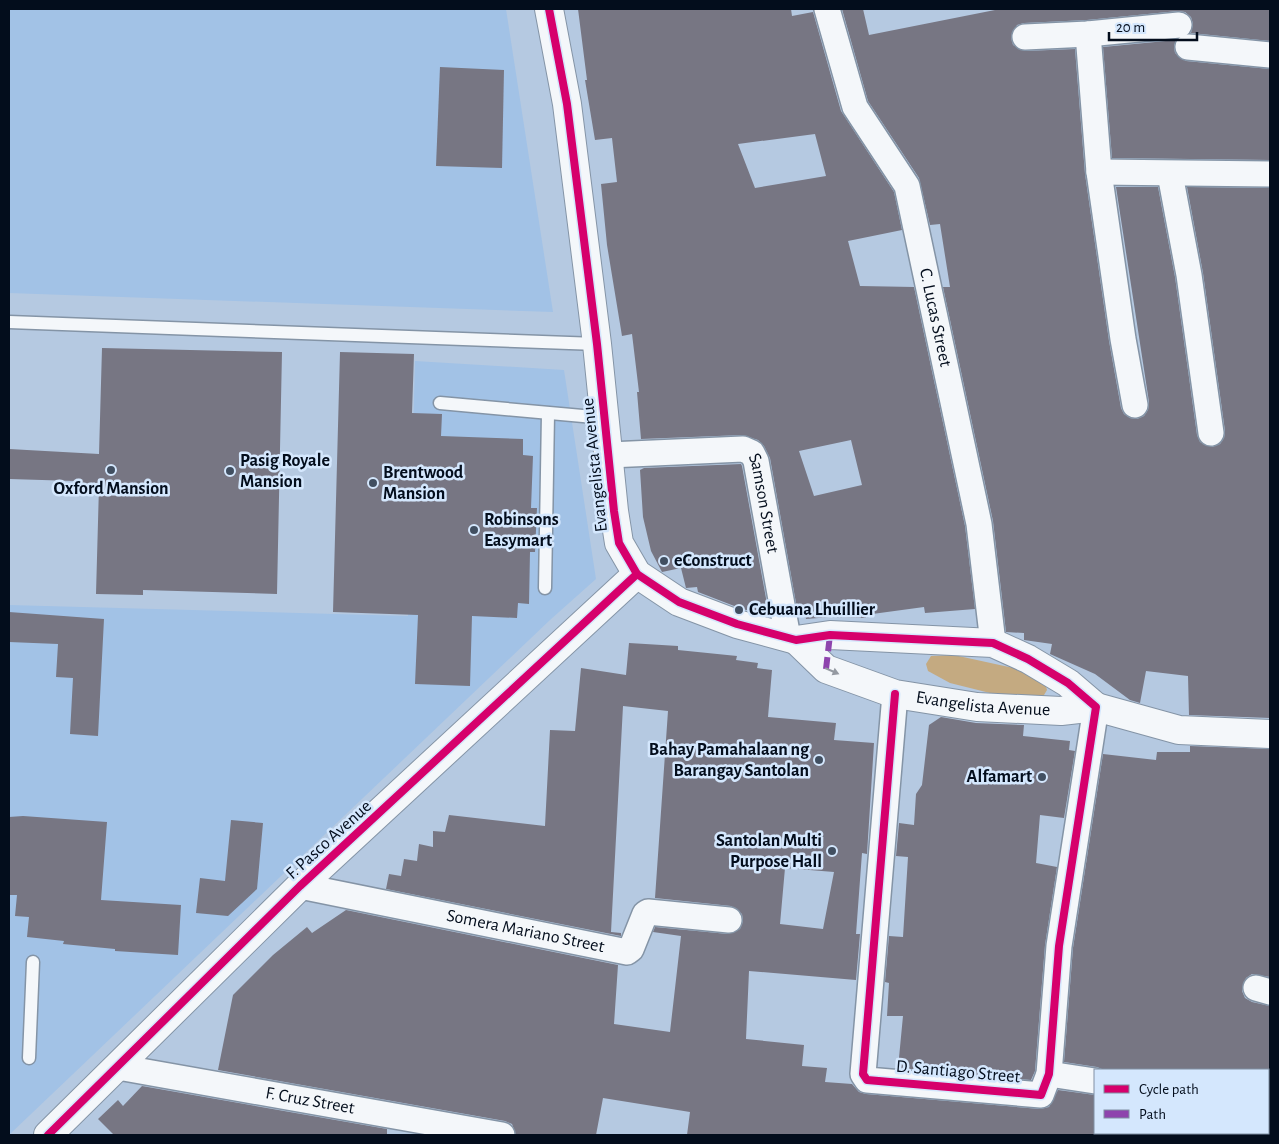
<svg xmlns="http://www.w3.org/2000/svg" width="1279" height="1144" font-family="'Alegreya Sans',sans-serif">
	<rect width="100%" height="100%" fill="#b5c9e1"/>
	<g fill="#a2c2e6">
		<path d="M 9,9 L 506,9 L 553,312 L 9,293 Z"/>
		<path d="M 415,361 L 564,370 L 596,579 L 550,620 L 9,1135 L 9,605 L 408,616 Z"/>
	</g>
	<path fill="#c4aa81" d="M 954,655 L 1022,670 L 1044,679 L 1047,690 L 1041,700 L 1030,703 L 950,683 L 928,671 L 926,664 L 931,656 Z"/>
	<g fill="#777683" fill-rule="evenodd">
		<path d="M 578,9 L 791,9 L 792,16 L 813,12 L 841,111 L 894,192 L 902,230 L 848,241 L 860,286 L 914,287 L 965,526 L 975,609 L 925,613 L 924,607 L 865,615 L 866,618 L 831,617 L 806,619 L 805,614 L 798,614 L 770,458 L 764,446 L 758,440 L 742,435 L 641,439 L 637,392 L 639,392 L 632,334 L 622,336 L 607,245 L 601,184 L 617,182 L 612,138 L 595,140 L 585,80 L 587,80 ZM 815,134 L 826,176 L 755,188 L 738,144 ZM 851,440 L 862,485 L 814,496 L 799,451 Z"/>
		<path d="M 842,9 L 863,9 L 869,35 L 1000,9 L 1270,9 L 1270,41 L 1191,33 L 1193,24 L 1191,17 L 1185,12 L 1178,11 L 1087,20 L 1024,23 L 1017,25 L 1011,37 L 1013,45 L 1025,51 L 1075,49 L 1085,174 L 1109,341 L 1121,408 L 1124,414 L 1130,418 L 1137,419 L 1144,416 L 1148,410 L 1149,402 L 1116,187 L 1158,187 L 1175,277 L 1197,435 L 1200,442 L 1212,447 L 1220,444 L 1224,438 L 1225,431 L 1203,273 L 1187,187 L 1270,188 L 1270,718 L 1189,715 L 1188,676 L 1146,671 L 1140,703 L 1130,700 L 1095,674 L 1050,654 L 1052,644 L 1024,640 L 1024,633 L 1006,632 L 993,521 L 943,287 L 950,287 L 940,224 L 930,225 L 919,178 L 868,101 Z"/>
		<path d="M 1176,40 L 1174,46 L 1175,53 L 1186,61 L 1270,69 L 1270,160 L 1112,158 L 1103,47 Z"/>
		<path d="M 440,67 L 504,70 L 502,168 L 436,166 Z"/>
		<path d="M 102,348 L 282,352 L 277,594 L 143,590 L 143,595 L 96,594 L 99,486 L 75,485 L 75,481 L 9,479 L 9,449 L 99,454 Z"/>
		<path d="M 340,352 L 414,354 L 412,413 L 442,414 L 441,436 L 523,439 L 523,455 L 533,456 L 531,508 L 537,508 L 535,552 L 530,552 L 529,604 L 518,603 L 517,618 L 472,616 L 470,686 L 415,684 L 418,615 L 333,612 Z"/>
		<path d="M 741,464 L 742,466 L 769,615 L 742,609 L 698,592 L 697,587 L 686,588 L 681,568 L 662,572 L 651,551 L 643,517 L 640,470 L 644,468 Z"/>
		<path d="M 9,612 L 104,619 L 98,736 L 70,734 L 73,678 L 56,677 L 58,644 L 9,642 Z"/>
		<path d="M 629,643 L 678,646 L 678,650 L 737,656 L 736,660 L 758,663 L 757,668 L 772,670 L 768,717 L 836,723 L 834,740 L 874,743 L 867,854 L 862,853 L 856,934 L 860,934 L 856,980 L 749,971 L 746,1039 L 804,1045 L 802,1066 L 827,1068 L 825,1082 L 852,1084 L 859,1092 L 866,1094 L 1040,1109 L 1049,1107 L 1058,1090 L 1095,1095 L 1095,1135 L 687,1135 L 690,1112 L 603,1098 L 596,1135 L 516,1135 L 512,1124 L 505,1121 L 218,1070 L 233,995 L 273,955 L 307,927 L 312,933 L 346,910 L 618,965 L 614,1024 L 670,1032 L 681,936 L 653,932 L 655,927 L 728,934 L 740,929 L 743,921 L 742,914 L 731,906 L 655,898 L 668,711 L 623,706 L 611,932 L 621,933 L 621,936 L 386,889 L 389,874 L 401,876 L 404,859 L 417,861 L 419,844 L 433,847 L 433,831 L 445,832 L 449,815 L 545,826 L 550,730 L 575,731 L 581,668 L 626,675 ZM 785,868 L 834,872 L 823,929 L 780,924 Z"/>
		<path d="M 941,717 L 976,723 L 1024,725 L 1023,736 L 1070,741 L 1069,750 L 1075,751 L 1064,818 L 1040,815 L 1036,863 L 1057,867 L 1045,945 L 1035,1071 L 1031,1080 L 898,1068 L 903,1016 L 887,1016 L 889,983 L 885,982 L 889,936 L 903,937 L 908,857 L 896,856 L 899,823 L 914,825 L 916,794 L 922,785 L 929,725 Z"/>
		<path d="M 1190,746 L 1270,749 L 1270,977 L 1252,974 L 1246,978 L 1242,991 L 1245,998 L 1252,1002 L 1270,1006 L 1270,1070 L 1104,1070 L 1097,1067 L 1064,1062 L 1073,948 L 1103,754 L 1156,760 L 1157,752 L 1190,752 Z"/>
		<path d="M 23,816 L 107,822 L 101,900 L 181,905 L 178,955 L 115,951 L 115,949 L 63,944 L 64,941 L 27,937 L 29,917 L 15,916 L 17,895 L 9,895 L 9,817 Z"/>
		<path d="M 231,820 L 263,823 L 257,889 L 228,916 L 196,913 L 200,878 L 225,881 Z"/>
		<path d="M 142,1086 L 387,1129 L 387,1135 L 114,1135 L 98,1119 L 118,1100 L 123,1106 Z"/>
	</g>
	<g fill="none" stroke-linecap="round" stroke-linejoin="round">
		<g stroke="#8494a6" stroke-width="15">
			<g id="service">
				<path d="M 9,322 L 597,344"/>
				<path d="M 440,403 L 605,418"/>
				<path d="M 545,588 L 548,414"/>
				<path d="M 29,1058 L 33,962"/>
			</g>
		</g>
		<g stroke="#8494a6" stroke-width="28">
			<g id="minor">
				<path id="s1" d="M 827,9 L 855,107 L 907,186 L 979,524 L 993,643"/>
				<path d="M 1088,34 L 1099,172 L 1123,339 L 1135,405"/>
				<path d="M 1025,37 L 1088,34 L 1179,25"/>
				<path d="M 1188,47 L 1270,55"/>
				<path d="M 1099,172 L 1270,174"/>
				<path d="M 1170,174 L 1189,275 L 1211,433"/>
				<path id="s2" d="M 609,455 L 743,449 L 752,453 L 756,461 L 788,638"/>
				<path d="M 895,694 L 863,1074 L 867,1080 L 1041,1095 L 1049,1074 L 1059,946 L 1096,707"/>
				<path id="s3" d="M 300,886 L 627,952 L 631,949 L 645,914 L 648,912 L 729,920"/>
				<path d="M 1256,988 L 1270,992"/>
				<path id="s4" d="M 118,1067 L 502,1135"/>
				<path d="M 1049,1074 L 1095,1081"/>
				<path d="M 1268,1107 L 1270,1107"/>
			</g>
		</g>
		<g stroke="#8494a6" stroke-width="30">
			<g id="tertiary">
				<path d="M 549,9 L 567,104 L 597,344 L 614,511 L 619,543 L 637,574 L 679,602 L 737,624 L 796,640 L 830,635 L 993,643 L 1028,659 L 1068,683 L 1096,707"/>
				<path id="s5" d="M 796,640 L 826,669 L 895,694 L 977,707 L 1061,711 L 1096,707 L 1179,730 L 1270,734"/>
				<path d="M 48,1135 L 300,886 L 637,574"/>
			</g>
		</g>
		<use href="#service" stroke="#f4f7fa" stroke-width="12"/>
		<use href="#minor" stroke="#f4f7fa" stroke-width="25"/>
		<use href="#tertiary" stroke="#f4f7fa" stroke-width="28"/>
		<path stroke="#8e44ad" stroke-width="6" stroke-dasharray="12 6" stroke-linecap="butt" d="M 826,669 L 830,635"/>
		<g stroke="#d4e7fd" stroke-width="11">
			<g id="cycleway">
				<path d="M 549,9 L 567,104 L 597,344 L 614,511 L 619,543 L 637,574 L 679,602 L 737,624 L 796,640 L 830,635 L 993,643 L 1028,659 L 1068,683 L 1096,707 L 1059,946 L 1049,1074 L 1041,1095 L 867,1080 L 863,1074 L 895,694"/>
				<path d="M 48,1135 L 300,886 L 637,574"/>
			</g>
		</g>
		<use href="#cycleway" stroke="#d6006c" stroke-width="8"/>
	</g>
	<defs><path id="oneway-solid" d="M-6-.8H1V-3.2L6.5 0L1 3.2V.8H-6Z" transform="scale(1.25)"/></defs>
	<use fill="#9499a1" href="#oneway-solid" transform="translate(832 671) rotate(23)"/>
	<g fill="#414f61" stroke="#d4e7fd" stroke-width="2">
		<circle cx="111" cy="470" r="5"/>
		<circle cx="230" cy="471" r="5"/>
		<circle cx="373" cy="483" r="5"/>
		<circle cx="474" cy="530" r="5"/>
		<circle cx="664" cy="561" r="5"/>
		<circle cx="739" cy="610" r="5"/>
		<circle cx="819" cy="760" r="5"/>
		<circle cx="1042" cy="777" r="5"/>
		<circle cx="832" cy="851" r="5"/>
	</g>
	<g text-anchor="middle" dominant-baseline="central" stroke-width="5" stroke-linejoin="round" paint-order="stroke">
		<g font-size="18" fill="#030d1c" stroke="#d4e7fd">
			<text stroke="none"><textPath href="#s1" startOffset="331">C. Lucas Street</textPath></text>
			<text transform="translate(595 465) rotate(-96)">Evangelista Avenue</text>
			<text stroke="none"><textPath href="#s2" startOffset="196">Samson Street</textPath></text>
			<text stroke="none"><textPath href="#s5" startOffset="204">Evangelista Avenue</textPath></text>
			<text transform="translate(329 840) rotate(-42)">F. Pasco Avenue</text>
			<text stroke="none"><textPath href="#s3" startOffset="230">Somera Mariano Street</textPath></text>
			<text transform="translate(958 1072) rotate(5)">D. Santiago Street</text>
			<text stroke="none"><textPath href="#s4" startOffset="195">F. Cruz Street</textPath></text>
		</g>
		<g font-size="18" font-weight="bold" fill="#030d1c" stroke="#d4e7fd" text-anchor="start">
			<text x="240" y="461">Pasig Royale<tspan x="240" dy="21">Mansion</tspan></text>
			<text x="383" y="473">Brentwood<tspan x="383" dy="21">Mansion</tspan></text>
			<text x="111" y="489" text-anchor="middle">Oxford Mansion</text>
			<text x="484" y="520">Robinsons<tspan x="484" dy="21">Easymart</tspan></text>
			<text x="674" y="561">eConstruct</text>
			<text x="749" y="610">Cebuana Lhuillier</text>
			<text x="809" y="750" text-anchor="end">Bahay Pamahalaan ng<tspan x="809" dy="21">Barangay Santolan</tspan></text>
			<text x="1032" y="777" text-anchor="end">Alfamart</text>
			<text x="822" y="841" text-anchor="end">Santolan Multi<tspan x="822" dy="21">Purpose Hall</tspan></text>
		</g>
	</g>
	<rect width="1279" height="1144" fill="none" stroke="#030d1c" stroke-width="20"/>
	<rect x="1094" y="1069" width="175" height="65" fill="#d4e7fd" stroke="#8090a3"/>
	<rect x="1104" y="1085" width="25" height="8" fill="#d6006c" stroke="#8090a3"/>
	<text x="1139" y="1094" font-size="15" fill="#030d1c">Cycle path</text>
	<rect x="1104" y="1110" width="25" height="8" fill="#8e44ad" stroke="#8090a3"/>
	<text x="1139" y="1119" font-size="15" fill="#030d1c">Path</text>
	<path d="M1109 32v8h88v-8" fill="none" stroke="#030d1c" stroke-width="2.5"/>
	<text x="1116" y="32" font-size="15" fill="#030d1c" stroke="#d4e7fd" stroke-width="4" paint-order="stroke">20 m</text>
</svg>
